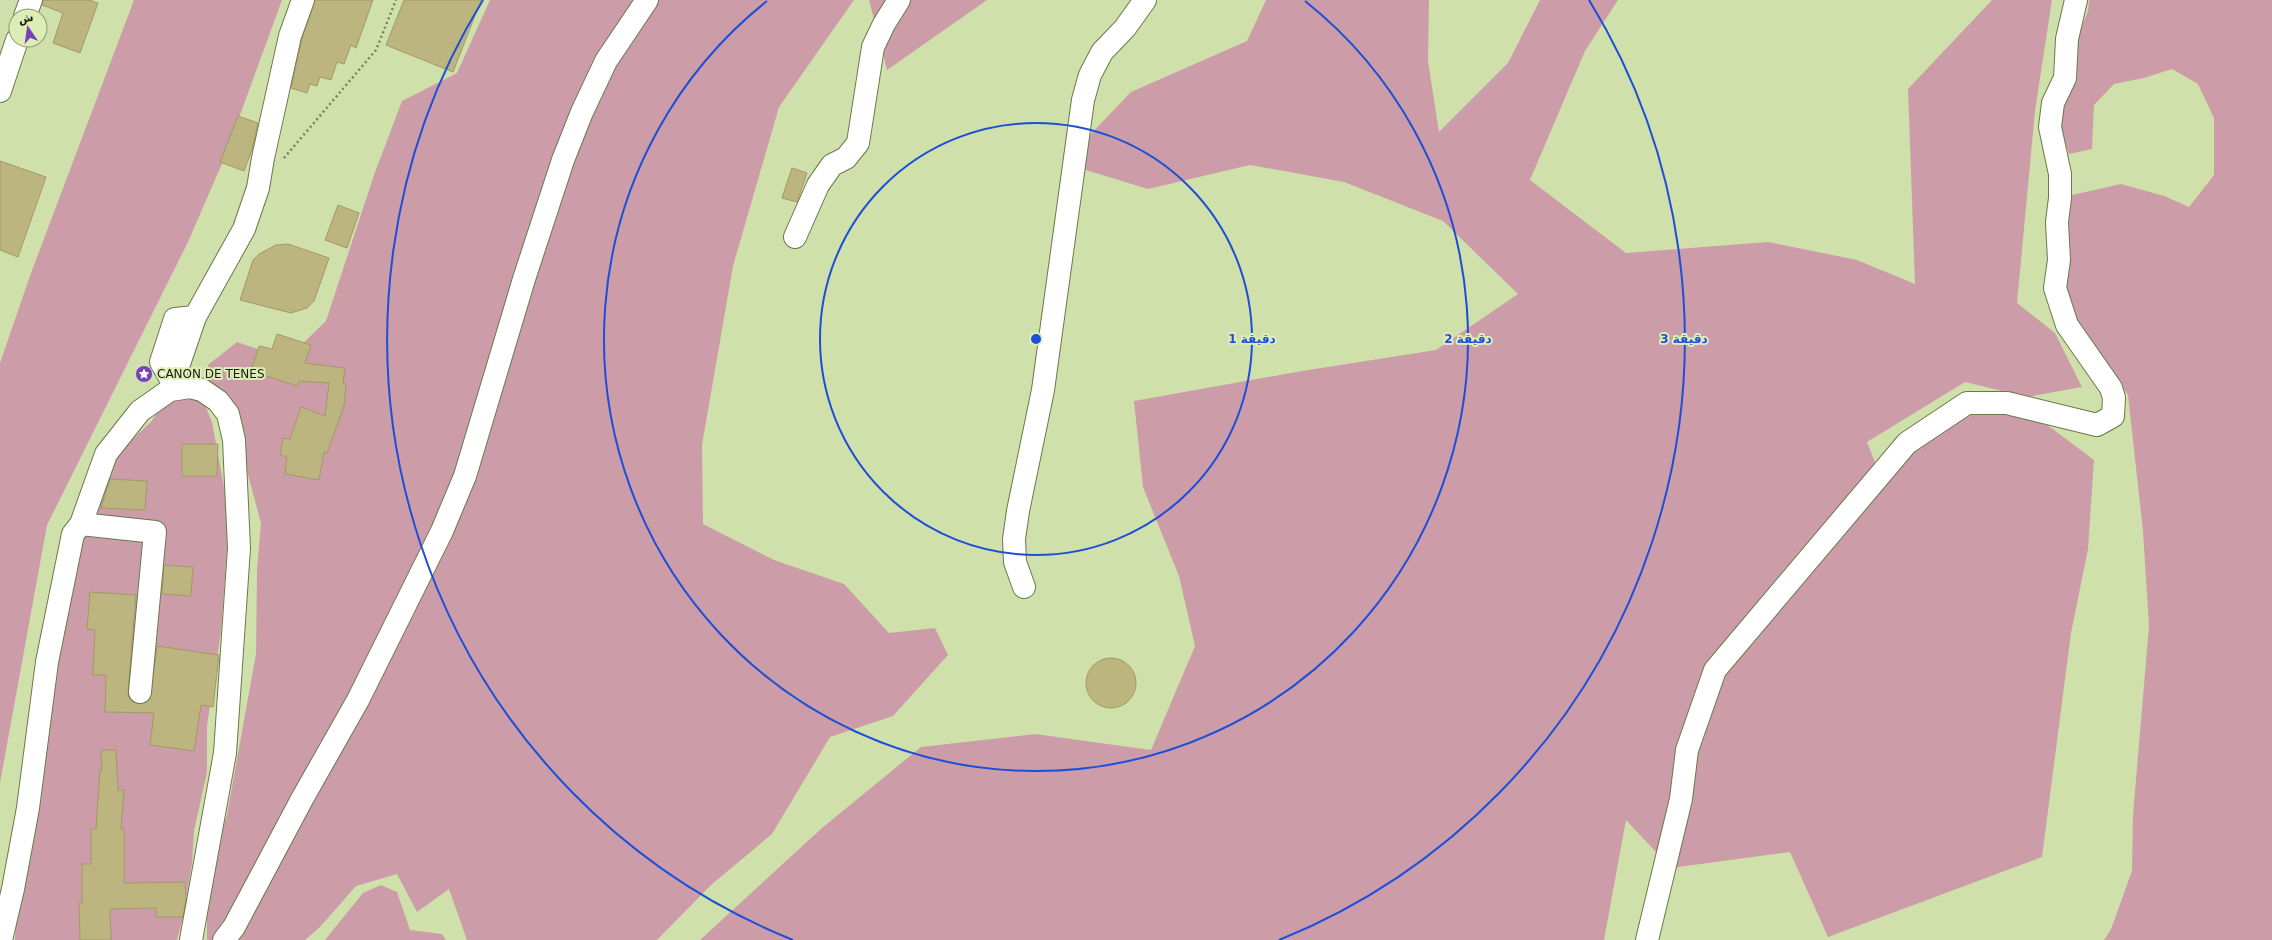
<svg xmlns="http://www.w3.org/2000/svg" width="2272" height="940" font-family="'DejaVu Sans',Cairo,sans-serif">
	<rect width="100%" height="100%" fill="#d0e0ab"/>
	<g fill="#cc9da8">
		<path d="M 134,0 L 282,0 L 224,159 L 188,242 L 47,525 L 0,783 L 0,363 L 31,273 Z"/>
		<path d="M 490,0 L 854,0 L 779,107 L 733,266 L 702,445 L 703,524 L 774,560 L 844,584 L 889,633 L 935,628 L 948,655 L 893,716 L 830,737 L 772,834 L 711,885 L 657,940 L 467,940 L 449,889 L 417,912 L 397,874 L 356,886 L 320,927 L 305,940 L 207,940 L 207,913 L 216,848 L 227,815 L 256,654 L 257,570 L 261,523 L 228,401 L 209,380 L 208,365 L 237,342 L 287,359 L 326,321 L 374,175 L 402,101 L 457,73 Z"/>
		<path d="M 869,0 L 987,0 L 887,70 Z"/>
		<path d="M 1266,0 L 1429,0 L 1428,61 L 1439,132 L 1508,63 L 1540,0 L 1618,0 L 1585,51 L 1530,180 L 1626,253 L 1768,242 L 1857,260 L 1915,284 L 1908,89 L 1992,0 L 2052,0 L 2035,111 L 2017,303 L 2055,333 L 2082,387 L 2027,397 L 1965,382 L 1867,442 L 1880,475 L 1966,409 L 2038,418 L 2094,460 L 2088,549 L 2071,633 L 2042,857 L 1828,937 L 1790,852 L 1671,868 L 1626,820 L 1604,940 L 700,940 L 822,828 L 921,747 L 1035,734 L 1151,750 L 1195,646 L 1179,576 L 1143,487 L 1134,401 L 1302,371 L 1436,350 L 1518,294 L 1443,221 L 1344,182 L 1250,165 L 1148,189 L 1063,163 L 1131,92 L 1247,41 Z"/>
		<path d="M 2089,0 L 2272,0 L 2272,940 L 2104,940 L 2111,929 L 2132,871 L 2133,815 L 2149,626 L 2143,531 L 2128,395 L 2093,350 L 2067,300 L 2067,237 L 2072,195 L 2121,184 L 2164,196 L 2189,207 L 2214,175 L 2214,118 L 2198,84 L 2172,69 L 2144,78 L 2114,84 L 2094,105 L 2092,149 L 2069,154 L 2057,119 L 2068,60 L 2088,11 Z"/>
		<path d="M 188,395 L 204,403 L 212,422 L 227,503 L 227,550 L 221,631 L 207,726 L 207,772 L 194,831 L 192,863 L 183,917 L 177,940 L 15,940 L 17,896 L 47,720 L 56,684 L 53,615 L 112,458 L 151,422 L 166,399 Z"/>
		<path d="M 381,885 L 397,892 L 410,930 L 442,934 L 446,940 L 325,940 L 363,893 Z"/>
	</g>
	<g fill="#bcb57f" stroke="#a19a66">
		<path d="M 43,0 L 89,0 L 98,3 L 80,53 L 53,43 L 63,13 L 42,5 Z"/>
		<path d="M 315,0 L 373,0 L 356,48 L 351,45 L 344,64 L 337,62 L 331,80 L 320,77 L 317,86 L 310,84 L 307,93 L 291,88 L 302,39 Z"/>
		<path d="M 404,0 L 481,0 L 453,72 L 386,45 Z"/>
		<path d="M 238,116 L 258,123 L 252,150 L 244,171 L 220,162 Z"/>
		<path d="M 0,161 L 46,177 L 18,257 L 0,250 Z"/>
		<path d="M 792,168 L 807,173 L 797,202 L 782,198 Z"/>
		<path d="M 338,205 L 359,213 L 347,248 L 325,240 Z"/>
		<path d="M 288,244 L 329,258 L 314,301 L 307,308 L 291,313 L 240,300 L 253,260 L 259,254 L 276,245 Z"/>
		<path d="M 277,334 L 311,345 L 305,363 L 345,368 L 343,383 L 346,384 L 344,406 L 327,453 L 324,452 L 319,480 L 285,474 L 287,457 L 280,455 L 283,438 L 290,439 L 301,407 L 325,416 L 329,383 L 299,381 L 297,386 L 251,371 L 259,346 L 272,349 Z"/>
		<path d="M 182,444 L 218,444 L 217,476 L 182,476 Z"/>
		<path d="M 110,479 L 147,481 L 145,510 L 101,508 Z"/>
		<path d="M 164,565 L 193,567 L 191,596 L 162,594 Z"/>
		<path d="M 90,592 L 136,595 L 128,691 L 129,698 L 133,702 L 145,703 L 150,699 L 157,646 L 219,655 L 213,707 L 201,705 L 194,751 L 150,745 L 154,713 L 105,712 L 106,675 L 93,675 L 95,630 L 87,629 Z"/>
		<circle cx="1111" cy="683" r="25"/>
		<path d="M 101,750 L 116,750 L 118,790 L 124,790 L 121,829 L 124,829 L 124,883 L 185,882 L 186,899 L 183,917 L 156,917 L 156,908 L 110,909 L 111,940 L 80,940 L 79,903 L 82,903 L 82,864 L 91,864 L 91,829 L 96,829 L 100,770 L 102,770 Z"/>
	</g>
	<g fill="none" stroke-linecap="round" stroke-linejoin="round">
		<g stroke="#6b7848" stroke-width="24">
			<g id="minor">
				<path d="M 25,16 L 31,0"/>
				<path d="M 0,91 L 17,40"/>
				<path d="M 795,237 L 818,185 L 832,165 L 846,158 L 858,143 L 873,47 L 884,24 L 899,0"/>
				<path d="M 172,381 L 161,362 L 175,319 L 195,317"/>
				<path d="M 170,390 L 195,317 L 244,229 L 258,188 L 263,158 L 290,36 L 303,0"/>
				<path d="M 81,524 L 155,532 L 140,692"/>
				<path d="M 1024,587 L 1015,562 L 1014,539 L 1018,511 L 1043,390 L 1083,100 L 1090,75 L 1102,52 L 1125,28 L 1145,0"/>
				<path d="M 1,940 L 13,889 L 28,808 L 47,662 L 73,534 L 81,524 L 106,454 L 140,411 L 170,390 L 190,387 L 202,390 L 218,401 L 228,414 L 234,440 L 239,548 L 225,753 L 191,940"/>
				<path d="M 224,940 L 234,927 L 302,799 L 358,700 L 442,531 L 465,476 L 524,279 L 563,160 L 582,112 L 606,61 L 647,0"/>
				<path d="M 1647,940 L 1681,799 L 1687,750 L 1715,670 L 1907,443 L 1967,403 L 2007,403 L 2097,425 L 2113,416 L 2114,398 L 2111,388 L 2067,325 L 2055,288 L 2059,260 L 2057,222 L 2060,198 L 2060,174 L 2050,127 L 2053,103 L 2065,78 L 2067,39 L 2076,0"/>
			</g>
		</g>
		<path stroke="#77815c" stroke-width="2.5" stroke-dasharray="2 3" stroke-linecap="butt" d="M 284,158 L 376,50 L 396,0"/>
		<use href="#minor" stroke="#fff" stroke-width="22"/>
	</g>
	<g fill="none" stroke="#1d4ed8" stroke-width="2">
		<circle cx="1036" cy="339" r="216"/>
		<path d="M1305 1A432 432 0 1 1 767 1"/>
		<path d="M793 940A648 648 0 0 1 483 0M1589 0A648 648 0 0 1 1279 940"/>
	</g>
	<defs>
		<g id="sight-disc" transform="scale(0.9)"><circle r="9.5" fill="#7941b8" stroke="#ddedb8"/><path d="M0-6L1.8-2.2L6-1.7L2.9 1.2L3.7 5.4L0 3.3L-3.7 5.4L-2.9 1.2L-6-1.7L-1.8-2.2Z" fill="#fff"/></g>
	</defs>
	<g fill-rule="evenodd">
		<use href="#sight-disc" x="144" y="374"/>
	</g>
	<g text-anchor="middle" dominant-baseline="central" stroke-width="4" stroke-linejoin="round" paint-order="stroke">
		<g font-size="12" fill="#191e0a" stroke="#ddedb8" text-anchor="start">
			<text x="157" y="374">CANON DE TENES</text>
		</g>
	</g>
	<circle cx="1036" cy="339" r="6" fill="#1d4ed8" stroke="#ddedb8" stroke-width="2"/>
	<g font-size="12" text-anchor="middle" font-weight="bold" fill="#1d4ed8" stroke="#ddedb8" stroke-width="4" stroke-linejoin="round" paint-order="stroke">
		<text x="1252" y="343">1 دقيقة</text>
		<text x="1468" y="343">2 دقيقة</text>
		<text x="1684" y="343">3 دقيقة</text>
	</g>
	<g transform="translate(28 28) rotate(347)"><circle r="19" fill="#ddedb8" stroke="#8f9a72"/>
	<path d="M0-3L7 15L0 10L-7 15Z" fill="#7941b8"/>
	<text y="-6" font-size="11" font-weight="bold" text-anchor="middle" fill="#191e0a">ش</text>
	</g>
</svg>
